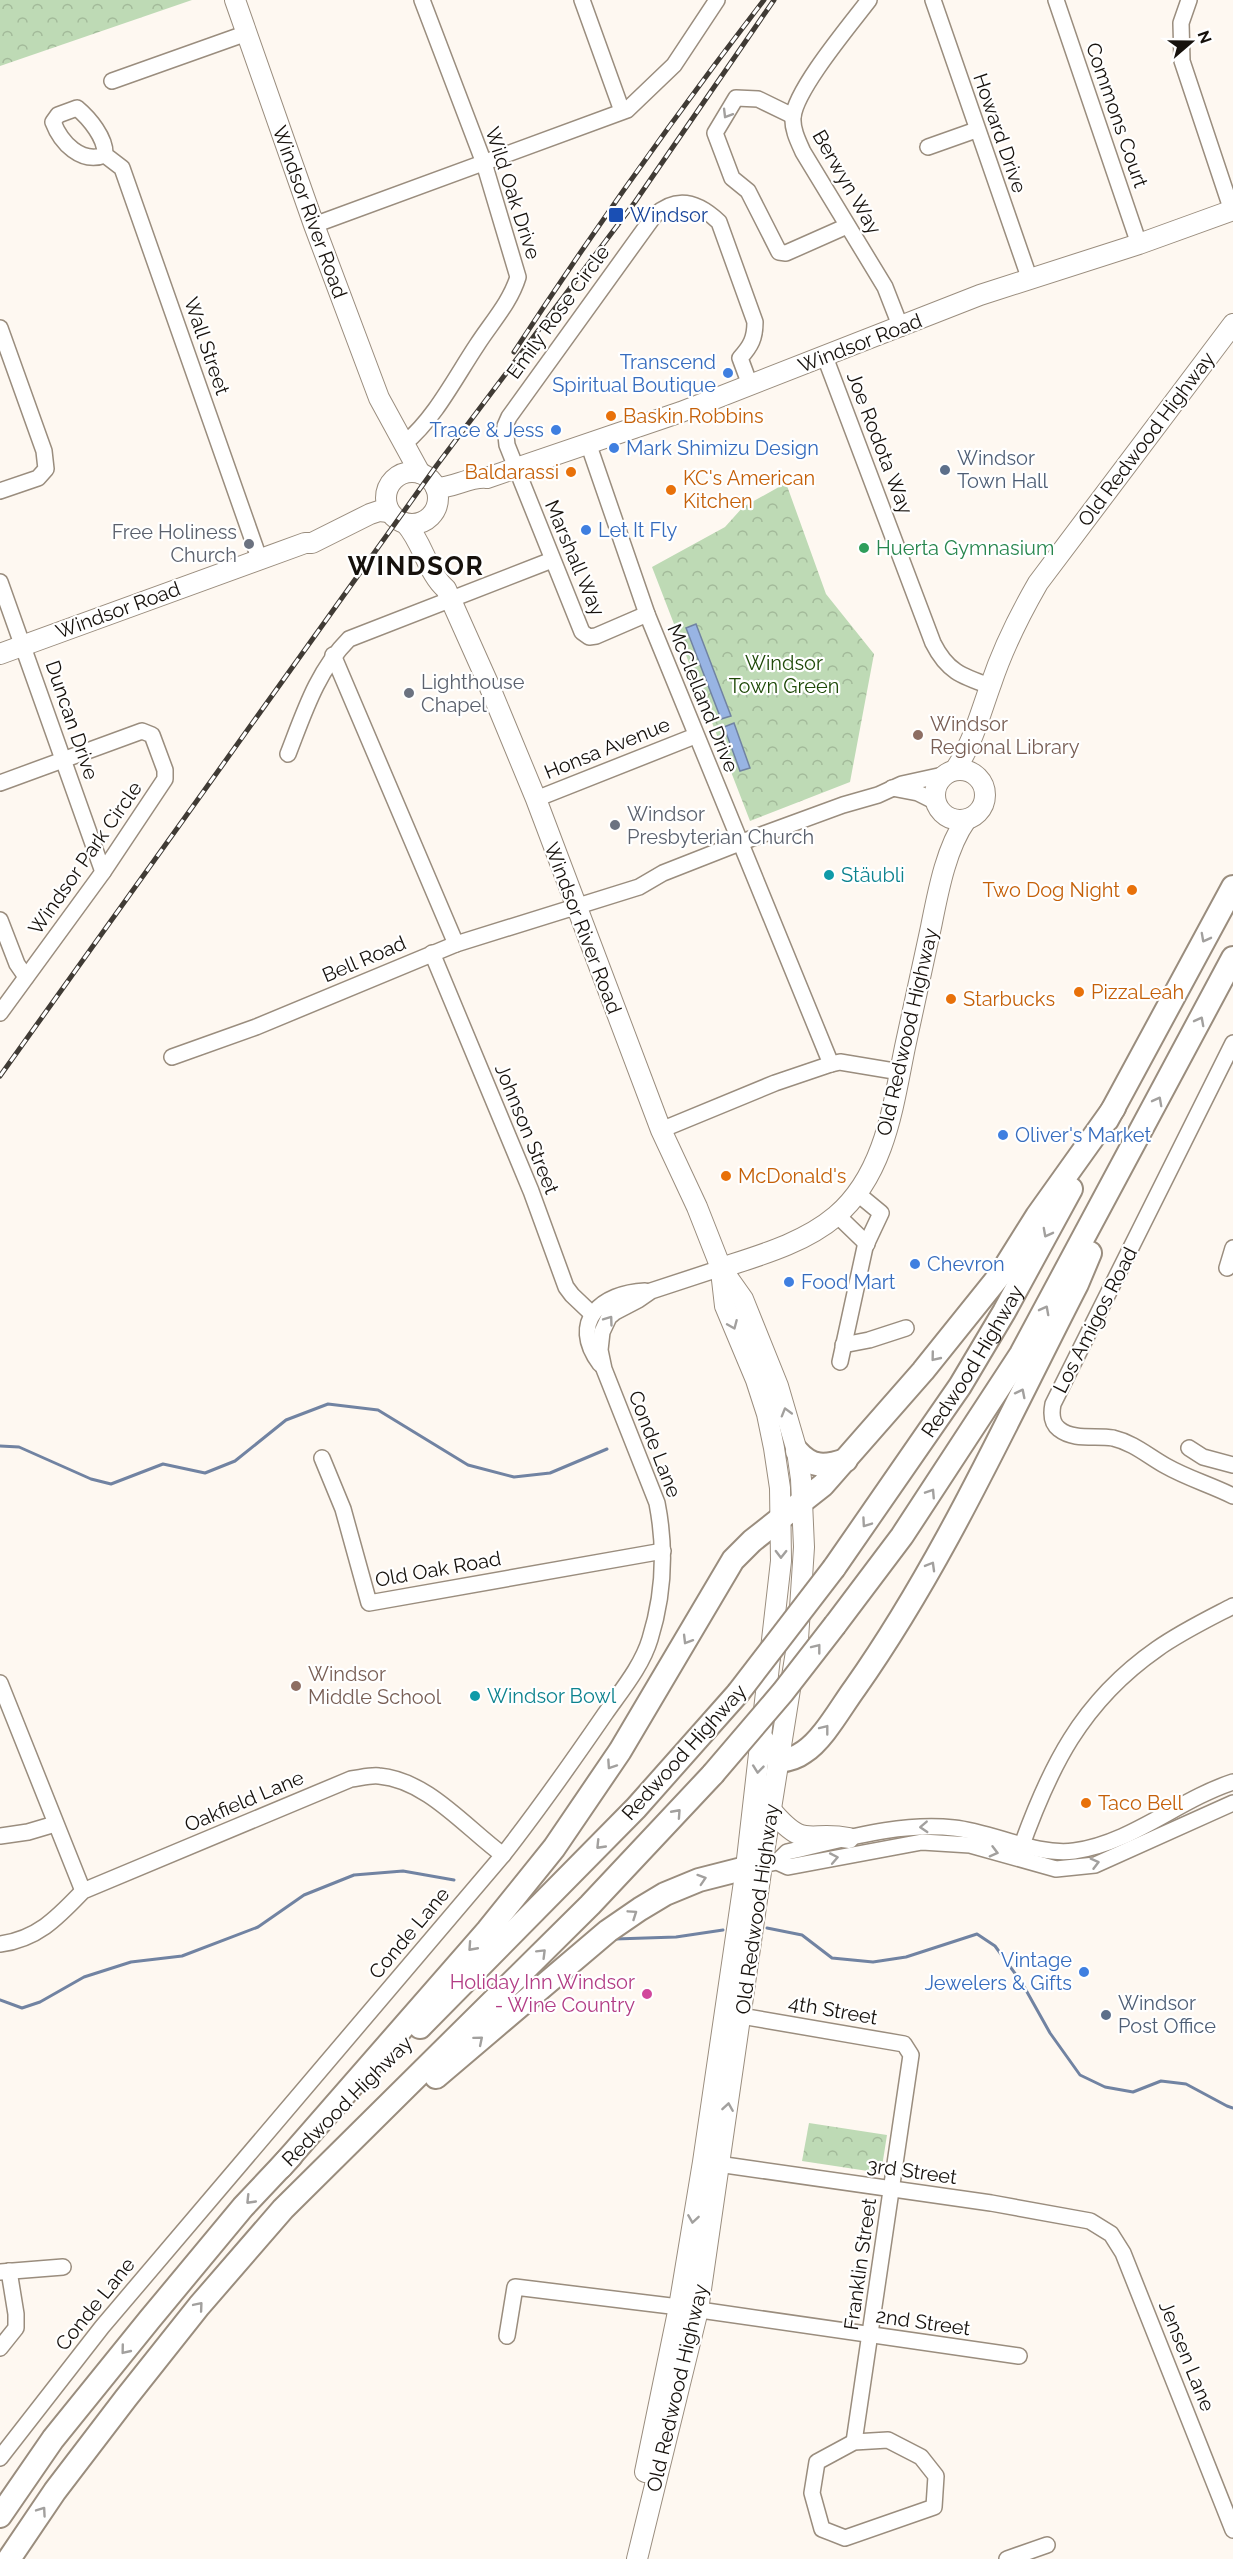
<svg xmlns="http://www.w3.org/2000/svg" width="1233" height="2559" font-family="Raleway,sans-serif">
	<defs>
		<pattern id="park-crowns" width="20" height="18" patternUnits="userSpaceOnUse" patternTransform="scale(1.5)"><rect width="20" height="18" fill="#bedab5"/><path d="M2 6a3 3 0 1 1 6 0M12 15a3 3 0 1 1 6 0" fill="none" stroke="#a3ba9a"/></pattern>
	</defs>
	<rect width="100%" height="100%" fill="#fef8f1"/>
	<g fill="url(#park-crowns)">
		<path d="M 0,0 L 192,0 L 0,66 Z"/>
		<path d="M 786,483 L 826,594 L 874,654 L 850,782 L 750,821 L 652,567 L 725,527 L 743,507 Z"/>
		<path d="M 809,2123 L 887,2135 L 881,2173 L 802,2161 Z"/>
	</g>
	<g fill="#98b4e3" stroke="#7183a2" stroke-width="1.5">
		<path d="M 696,624 L 731,716 L 721,719 L 686,628 Z"/>
		<path d="M 734,723 L 750,768 L 740,771 L 724,727 Z"/>
	</g>
	<g fill="none" stroke-linecap="round" stroke-linejoin="round">
		<g stroke="#7183a2" stroke-width="3">
			<path d="M 0,1446 L 19,1447 L 91,1479 L 111,1484 L 163,1464 L 205,1473 L 235,1461 L 286,1420 L 328,1404 L 378,1410 L 468,1465 L 514,1477 L 550,1473 L 607,1449"/>
			<path d="M 767,1928 L 802,1935 L 832,1958 L 873,1962 L 906,1957 L 977,1934 L 995,1946 L 1022,1983 L 1050,2033 L 1080,2075 L 1105,2087 L 1133,2092 L 1161,2081 L 1186,2084 L 1227,2106 L 1233,2108"/>
			<path d="M 615,1939 L 676,1937 L 723,1930"/>
			<path d="M 0,2000 L 22,2008 L 40,2002 L 84,1977 L 131,1962 L 182,1956 L 258,1927 L 304,1895 L 354,1875 L 403,1871 L 454,1880"/>
		</g>
		<g stroke="#9a8d7e" stroke-width="18">
			<g id="minor">
				<path d="M 582,0 L 622,111"/>
				<path d="M 869,0 C 850,25 796,89 793,117 C 792,129 798,141 803,152 L 885,287 L 901,328"/>
				<path d="M 933,0 L 1030,280"/>
				<path d="M 1056,0 L 1139,244"/>
				<path d="M 1189,0 L 1181,23 L 1182,61 L 1232,211"/>
				<path d="M 112,81 L 247,33"/>
				<path d="M 793,116 L 758,99 L 736,98 L 715,133 L 732,178 L 748,191 L 779,252 L 786,253 L 847,226"/>
				<path d="M 928,147 L 976,130"/>
				<path d="M 105,155 C 81,164 61,143 53,122 L 58,115 L 77,108 C 89,118 106,138 105,155 L 122,168 L 259,558"/>
				<path d="M 314,225 L 627,110 L 674,65 L 717,0"/>
				<path d="M 0,328 L 44,451 L 46,469 L 38,478 L 0,491"/>
				<path d="M 825,357 L 933,643 C 947,671 961,676 990,686"/>
				<path d="M 405,443 C 435,418 455,378 477,345 C 491,323 510,303 518,277 L 484,163 L 422,0"/>
				<path d="M 588,443 L 647,614 L 831,1064"/>
				<path d="M 0,582 L 103,872"/>
				<path d="M 647,614 L 596,636 L 589,637 L 582,632 L 507,445 L 505,426 L 509,417 L 654,216 C 677,195 698,202 719,222 L 755,322 C 755,338 751,346 740,358 L 750,385"/>
				<path d="M 333,655 L 456,944"/>
				<path d="M 288,754 C 304,713 317,671 349,639 L 552,560"/>
				<path d="M 0,783 L 142,731 L 152,735 L 165,770 L 165,779 L 103,872 L 0,1013"/>
				<path d="M 892,788 L 918,793 L 936,802"/>
				<path d="M 536,799 L 695,736"/>
				<path d="M 0,920 L 17,964 L 26,977"/>
				<path d="M 432,953 L 531,1191 L 566,1287 L 572,1295 L 592,1314"/>
				<path d="M 1233,1043 L 1053,1404 C 1051,1414 1051,1423 1059,1429 C 1074,1441 1096,1435 1113,1438 C 1134,1443 1148,1456 1166,1466 C 1187,1478 1211,1485 1233,1496"/>
				<path d="M 172,1057 L 256,1027 L 456,944 L 639,887 L 663,873 L 742,842 L 843,805 L 878,795 L 902,784 L 943,775"/>
				<path d="M 661,1130 L 775,1083 L 831,1064 L 840,1062 L 900,1072"/>
				<path d="M 837,1215 L 867,1244"/>
				<path d="M 1227,1268 L 1233,1248"/>
				<path d="M 843,1345 L 869,1340 L 906,1328"/>
				<path d="M 840,1362 L 865,1247 L 881,1213 L 858,1194"/>
				<path d="M 600,1364 C 568,1321 602,1293 645,1291"/>
				<path d="M 1189,1448 L 1203,1457 L 1233,1465"/>
				<path d="M 322,1458 L 343,1509 L 369,1603 L 663,1551"/>
				<path d="M 0,1683 L 83,1891"/>
				<path d="M 0,1836 L 28,1832 L 55,1824"/>
				<path d="M 1019,1853 C 1049,1768 1081,1702 1157,1649 C 1181,1632 1208,1619 1233,1606"/>
				<path d="M 777,1862 L 787,1852 C 841,1840 898,1822 954,1828 C 993,1832 1036,1856 1074,1851 C 1132,1843 1178,1800 1233,1782"/>
				<path d="M 762,1865 L 777,1862 L 788,1867 L 922,1842 L 970,1845 L 1056,1869 L 1095,1865 L 1233,1803"/>
				<path d="M 0,1944 C 38,1939 58,1917 83,1891 L 351,1779 C 360,1778 370,1775 379,1776 C 427,1780 465,1827 503,1855"/>
				<path d="M 741,2016 L 904,2044 L 911,2055 L 854,2442"/>
				<path d="M 711,2163 L 991,2203 L 1090,2221 L 1111,2234 L 1123,2253 L 1233,2530"/>
				<path d="M 0,2272 L 63,2267"/>
				<path d="M 507,2336 L 515,2287 L 679,2307 L 1019,2356"/>
				<path d="M 0,2348 L 16,2328 L 16,2314 L 9,2271"/>
				<path d="M 888,2440 L 921,2457 L 936,2476 L 934,2507 L 845,2538 L 822,2529 L 812,2493 L 817,2462 L 854,2442 Z"/>
				<path d="M 0,2458 L 102,2327 L 503,1855 C 539,1809 572,1762 605,1714 C 621,1691 642,1666 650,1639 C 664,1594 666,1549 657,1503 L 604,1369 L 600,1350 L 602,1332 L 609,1317 L 615,1312 L 638,1300 L 651,1291 L 721,1268"/>
				<path d="M 1007,2559 L 1047,2545"/>
			</g>
		</g>
		<g stroke="#9a8d7e" stroke-width="22">
			<g id="major">
				<path d="M 235,0 L 314,225 L 379,398 L 420,473"/>
				<circle cx="412" cy="498" r="26"/>
				<path d="M 436,488 C 454,488 470,476 487,478 L 681,412 L 980,295 L 1139,244 L 1233,210"/>
				<path d="M 406,524 C 423,543 428,574 446,589 L 488,683 L 536,799 L 661,1130 L 697,1207 L 721,1268 L 743,1299 L 778,1386 L 797,1451 L 801,1479 L 804,1547 L 798,1639 L 762,1865 L 698,2310 L 637,2559"/>
				<path d="M 0,654 L 305,543 L 312,543 L 370,514 L 379,511 L 389,512"/>
				<circle cx="960" cy="795" r="25"/>
				<path d="M 955,770 C 973,743 980,714 991,684 C 1003,648 1019,616 1038,583 L 1233,324"/>
				<path d="M 721,1268 C 761,1255 804,1243 836,1216 C 885,1174 893,1106 905,1047 C 914,1007 922,967 931,927 C 938,892 946,848 966,820"/>
				<path d="M 771,1810 C 806,1851 807,1830 849,1838"/>
				<path d="M 645,2472 L 679,2307 L 703,2162 L 746,1868 L 781,1561 L 780,1488 L 774,1448 L 767,1414 L 756,1380 L 725,1306 L 721,1271"/>
			</g>
		</g>
		<g stroke="#9a8d7e" stroke-width="26">
			<g id="highway">
				<path d="M 1107,1120 L 1233,887"/>
				<path d="M 797,1451 C 812,1468 825,1467 846,1460"/>
				<path id="s1" d="M 834,1568 L 960,1386 L 1004,1312 L 1071,1189"/>
				<path d="M 835,1625 L 902,1536 L 1021,1354 L 1233,958"/>
				<path d="M 761,1738 L 779,1761 C 788,1760 796,1758 804,1752 C 823,1740 841,1707 855,1688 C 943,1563 1007,1420 1077,1284 L 1090,1253"/>
				<path d="M 420,2027 L 636,1808 L 738,1693"/>
				<path d="M 436,2077 L 608,1931 L 640,1909 L 665,1894 L 699,1880 L 746,1868"/>
				<path d="M 281,2167 L 488,1930 L 554,1848 L 620,1751 L 733,1560 L 752,1541 L 823,1485 L 923,1371 L 1000,1275 L 1037,1216 L 1114,1108"/>
				<path d="M 0,2516 L 53,2439 L 150,2319 L 243,2207 L 291,2156"/>
				<path d="M 9,2559 L 55,2491 L 126,2398 L 199,2306 L 283,2209 L 590,1905 L 713,1774"/>
			</g>
		</g>
		<use href="#minor" stroke="#fff" stroke-width="15"/>
		<use href="#major" stroke="#fff" stroke-width="20"/>
		<use href="#highway" stroke="#fff" stroke-width="22"/>
		<g stroke="#403b35" stroke-width="5">
			<g id="rail">
				<path d="M 514,352 C 593,231 676,114 764,0"/>
				<path d="M 0,1076 L 437,465 L 635,202 L 774,0"/>
			</g>
		</g>
		<use href="#rail" stroke="#fff" stroke-width="3" stroke-dasharray="9" stroke-linecap="butt"/>
		<g stroke="#9a8d7e" stroke-width="26" stroke-linecap="butt">
			<g id="highway-bridge">
				<path d="M 738,1693 L 834,1568"/>
				<path d="M 713,1774 L 783,1692 L 835,1625"/>
			</g>
		</g>
		<use href="#highway-bridge" stroke="#fff" stroke-width="22"/>
	</g>
	<defs><path id="oneway-chevron" d="M-2-3.5L2.5 0L-2 3.5" fill="none" stroke-width="1.6" stroke-linecap="round" stroke-linejoin="round" transform="scale(1.5)"/></defs>
	<g stroke="#a2a09e">
		<use href="#oneway-chevron" transform="translate(727 114) rotate(121)"/>
		<use href="#oneway-chevron" transform="translate(1205 938) rotate(118)"/>
		<use href="#oneway-chevron" transform="translate(1200 1021) rotate(-62)"/>
		<use href="#oneway-chevron" transform="translate(1158 1101) rotate(-62)"/>
		<use href="#oneway-chevron" transform="translate(1047 1233) rotate(118)"/>
		<use href="#oneway-chevron" transform="translate(1045 1310) rotate(-62)"/>
		<use href="#oneway-chevron" transform="translate(609 1320) rotate(-54)"/>
		<use href="#oneway-chevron" transform="translate(733 1325) rotate(67)"/>
		<use href="#oneway-chevron" transform="translate(935 1357) rotate(129)"/>
		<use href="#oneway-chevron" transform="translate(1021 1393) rotate(-63)"/>
		<use href="#oneway-chevron" transform="translate(786 1412) rotate(-106)"/>
		<use href="#oneway-chevron" transform="translate(931 1493) rotate(-57)"/>
		<use href="#oneway-chevron" transform="translate(866 1523) rotate(125)"/>
		<use href="#oneway-chevron" transform="translate(781 1554) rotate(91)"/>
		<use href="#oneway-chevron" transform="translate(931 1566) rotate(-60)"/>
		<use href="#oneway-chevron" transform="translate(687 1640) rotate(121)"/>
		<use href="#oneway-chevron" transform="translate(817 1648) rotate(-52)"/>
		<use href="#oneway-chevron" transform="translate(825 1729) rotate(-52)"/>
		<use href="#oneway-chevron" transform="translate(611 1765) rotate(124)"/>
		<use href="#oneway-chevron" transform="translate(758 1769) rotate(96)"/>
		<use href="#oneway-chevron" transform="translate(677 1813) rotate(-48)"/>
		<use href="#oneway-chevron" transform="translate(924 1827) rotate(177)"/>
		<use href="#oneway-chevron" transform="translate(600 1845) rotate(134)"/>
		<use href="#oneway-chevron" transform="translate(994 1852) rotate(15)"/>
		<use href="#oneway-chevron" transform="translate(834 1858) rotate(-11)"/>
		<use href="#oneway-chevron" transform="translate(1095 1863) rotate(-15)"/>
		<use href="#oneway-chevron" transform="translate(702 1879) rotate(-18)"/>
		<use href="#oneway-chevron" transform="translate(633 1914) rotate(-34)"/>
		<use href="#oneway-chevron" transform="translate(472 1947) rotate(132)"/>
		<use href="#oneway-chevron" transform="translate(542 1953) rotate(-45)"/>
		<use href="#oneway-chevron" transform="translate(479 2040) rotate(-40)"/>
		<use href="#oneway-chevron" transform="translate(728 2107) rotate(-81)"/>
		<use href="#oneway-chevron" transform="translate(250 2200) rotate(134)"/>
		<use href="#oneway-chevron" transform="translate(693 2219) rotate(99)"/>
		<use href="#oneway-chevron" transform="translate(199 2306) rotate(-50)"/>
		<use href="#oneway-chevron" transform="translate(125 2350) rotate(129)"/>
		<use href="#oneway-chevron" transform="translate(42 2511) rotate(-55)"/>
	</g>
	<rect fill="#1a4fb4" stroke="#fff" stroke-width="2" x="608" y="207" width="16" height="16" rx="3"/>
	<g fill="#3f7fe0" stroke="#fff" stroke-width="2">
		<circle cx="728" cy="373" r="6"/>
		<circle cx="556" cy="430" r="6"/>
		<circle cx="614" cy="448" r="6"/>
		<circle cx="586" cy="530" r="6"/>
		<circle cx="1003" cy="1135" r="6"/>
		<circle cx="915" cy="1264" r="6"/>
		<circle cx="789" cy="1282" r="6"/>
		<circle cx="1084" cy="1972" r="6"/>
	</g>
	<g fill="#e8710a" stroke="#fff" stroke-width="2">
		<circle cx="611" cy="416" r="6"/>
		<circle cx="571" cy="472" r="6"/>
		<circle cx="671" cy="490" r="6"/>
		<circle cx="1132" cy="890" r="6"/>
		<circle cx="1079" cy="992" r="6"/>
		<circle cx="951" cy="999" r="6"/>
		<circle cx="726" cy="1176" r="6"/>
		<circle cx="1086" cy="1803" r="6"/>
	</g>
	<g fill="#5c6f8a" stroke="#fff" stroke-width="2">
		<circle cx="945" cy="470" r="6"/>
		<circle cx="1106" cy="2015" r="6"/>
	</g>
	<g fill="#6b7280" stroke="#fff" stroke-width="2">
		<circle cx="249" cy="544" r="6"/>
		<circle cx="409" cy="693" r="6"/>
		<circle cx="615" cy="825" r="6"/>
	</g>
	<circle fill="#2e9e5b" stroke="#fff" stroke-width="2" cx="864" cy="548" r="6"/>
	<g fill="#8d6e63" stroke="#fff" stroke-width="2">
		<circle cx="918" cy="735" r="6"/>
		<circle cx="296" cy="1686" r="6"/>
	</g>
	<g fill="#0f9aa8" stroke="#fff" stroke-width="2">
		<circle cx="829" cy="875" r="6"/>
		<circle cx="475" cy="1696" r="6"/>
	</g>
	<circle fill="#d1479c" stroke="#fff" stroke-width="2" cx="647" cy="1994" r="6"/>
	<g text-anchor="middle" dominant-baseline="central" stroke-width="4.5" stroke-linejoin="round" paint-order="stroke">
		<g font-size="20" fill="#16110c" stroke="#fff">
			<text transform="translate(1117 115) rotate(71)">Commons Court</text>
			<text transform="translate(1000 133) rotate(71)">Howard Drive</text>
			<text transform="translate(847 182) rotate(60)">Berwyn Way</text>
			<text transform="translate(513 193) rotate(72)">Wild Oak Drive</text>
			<text transform="translate(310 212) rotate(70)">Windsor River Road</text>
			<text transform="translate(558 312) rotate(-54)">Emily Rose Circle</text>
			<text transform="translate(860 343) rotate(-21)">Windsor Road</text>
			<text transform="translate(207 346) rotate(71)">Wall Street</text>
			<text transform="translate(1146 439) rotate(-53)">Old Redwood Highway</text>
			<text transform="translate(880 443) rotate(69)">Joe Rodota Way</text>
			<text transform="translate(575 558) rotate(67)">Marshall Way</text>
			<text transform="translate(118 610) rotate(-20)">Windsor Road</text>
			<text transform="translate(703 698) rotate(68)">McClelland Drive</text>
			<text transform="translate(72 720) rotate(71)">Duncan Drive</text>
			<text transform="translate(607 748) rotate(-22)">Honsa Avenue</text>
			<text transform="translate(85 858) rotate(-55)">Windsor Park Circle</text>
			<text transform="translate(583 928) rotate(69)">Windsor River Road</text>
			<text transform="translate(364 959) rotate(-23)">Bell Road</text>
			<text transform="translate(907 1032) rotate(-77)">Old Redwood Highway</text>
			<text transform="translate(527 1129) rotate(68)">Johnson Street</text>
			<text transform="translate(1095 1320) rotate(-63)">Los Amigos Road</text>
			<text stroke="none"><textPath href="#s1" startOffset="249">Redwood Highway</textPath></text>
			<text transform="translate(655 1444) rotate(69)">Conde Lane</text>
			<text transform="translate(438 1569) rotate(-10)">Old Oak Road</text>
			<text transform="translate(684 1752) rotate(-48)">Redwood Highway</text>
			<text transform="translate(244 1801) rotate(-23)">Oakfield Lane</text>
			<text transform="translate(757 1909) rotate(-82)">Old Redwood Highway</text>
			<text transform="translate(409 1933) rotate(-50)">Conde Lane</text>
			<text transform="translate(833 2010) rotate(10)">4th Street</text>
			<text transform="translate(347 2101) rotate(-45)">Redwood Highway</text>
			<text transform="translate(912 2171) rotate(8)">3rd Street</text>
			<text transform="translate(860 2264) rotate(-82)">Franklin Street</text>
			<text transform="translate(95 2304) rotate(-51)">Conde Lane</text>
			<text transform="translate(923 2322) rotate(8)">2nd Street</text>
			<text transform="translate(1187 2356) rotate(68)">Jensen Lane</text>
			<text transform="translate(677 2388) rotate(-77)">Old Redwood Highway</text>
		</g>
		<g font-size="20" fill="#164399" stroke="#fff" text-anchor="start">
			<text x="630" y="215">Windsor</text>
		</g>
		<g font-size="20" fill="#366cbe" stroke="#fff" text-anchor="start">
			<text x="716" y="362" text-anchor="end">Transcend<tspan x="716" dy="23">Spiritual Boutique</tspan></text>
			<text x="544" y="430" text-anchor="end">Trace &amp; Jess</text>
			<text x="626" y="448">Mark Shimizu Design</text>
			<text x="598" y="530">Let It Fly</text>
			<text x="1015" y="1135">Oliver's Market</text>
			<text x="927" y="1264">Chevron</text>
			<text x="801" y="1282">Food Mart</text>
			<text x="1072" y="1960" text-anchor="end">Vintage<tspan x="1072" dy="23">Jewelers &amp; Gifts</tspan></text>
		</g>
		<g font-size="20" fill="#c56008" stroke="#fff" text-anchor="start">
			<text x="623" y="416">Baskin Robbins</text>
			<text x="559" y="472" text-anchor="end">Baldarassi</text>
			<text x="683" y="478">KC's American<tspan x="683" dy="23">Kitchen</tspan></text>
			<text x="1120" y="890" text-anchor="end">Two Dog Night</text>
			<text x="1091" y="992">PizzaLeah</text>
			<text x="963" y="999">Starbucks</text>
			<text x="738" y="1176">McDonald's</text>
			<text x="1098" y="1803">Taco Bell</text>
		</g>
		<g font-size="20" fill="#4e5e75" stroke="#fff" text-anchor="start">
			<text x="957" y="458">Windsor<tspan x="957" dy="23">Town Hall</tspan></text>
			<text x="1118" y="2003">Windsor<tspan x="1118" dy="23">Post Office</tspan></text>
		</g>
		<g font-size="20" fill="#5b616d" stroke="#fff" text-anchor="start">
			<text x="237" y="532" text-anchor="end">Free Holiness<tspan x="237" dy="23">Church</tspan></text>
			<text x="421" y="682">Lighthouse<tspan x="421" dy="23">Chapel</tspan></text>
			<text x="627" y="814">Windsor<tspan x="627" dy="23">Presbyterian Church</tspan></text>
		</g>
		<g font-size="20" fill="#27864d" stroke="#fff" text-anchor="start">
			<text x="876" y="548">Huerta Gymnasium</text>
		</g>
		<g font-size="20" fill="#1e4907" stroke="#fff">
			<text x="784" y="663">Windsor<tspan x="784" dy="23">Town Green</tspan></text>
		</g>
		<g font-size="20" fill="#785e54" stroke="#fff" text-anchor="start">
			<text x="930" y="724">Windsor<tspan x="930" dy="23">Regional Library</tspan></text>
			<text x="308" y="1674">Windsor<tspan x="308" dy="23">Middle School</tspan></text>
		</g>
		<g font-size="20" fill="#0d838f" stroke="#fff" text-anchor="start">
			<text x="841" y="875">Stäubli</text>
			<text x="487" y="1696">Windsor Bowl</text>
		</g>
		<g font-size="20" fill="#b23c85" stroke="#fff" text-anchor="end">
			<text x="635" y="1982">Holiday Inn Windsor<tspan x="635" dy="23">- Wine Country</tspan></text>
		</g>
		<g font-size="26" font-weight="bold" letter-spacing="1.5" fill="#16110c" stroke="#fff">
			<text x="416" y="566">WINDSOR</text>
		</g>
	</g>
	<g transform="translate(1191 42) rotate(70)" stroke="#ffffff" stroke-width="4.5" paint-order="stroke">
	<path d="M0-4.5L10 22L0 15L-10 22Z" fill="#16110c"/>
	<text y="-9" font-size="16" font-weight="bold" text-anchor="middle" fill="#16110c">N</text>
	</g>
</svg>
